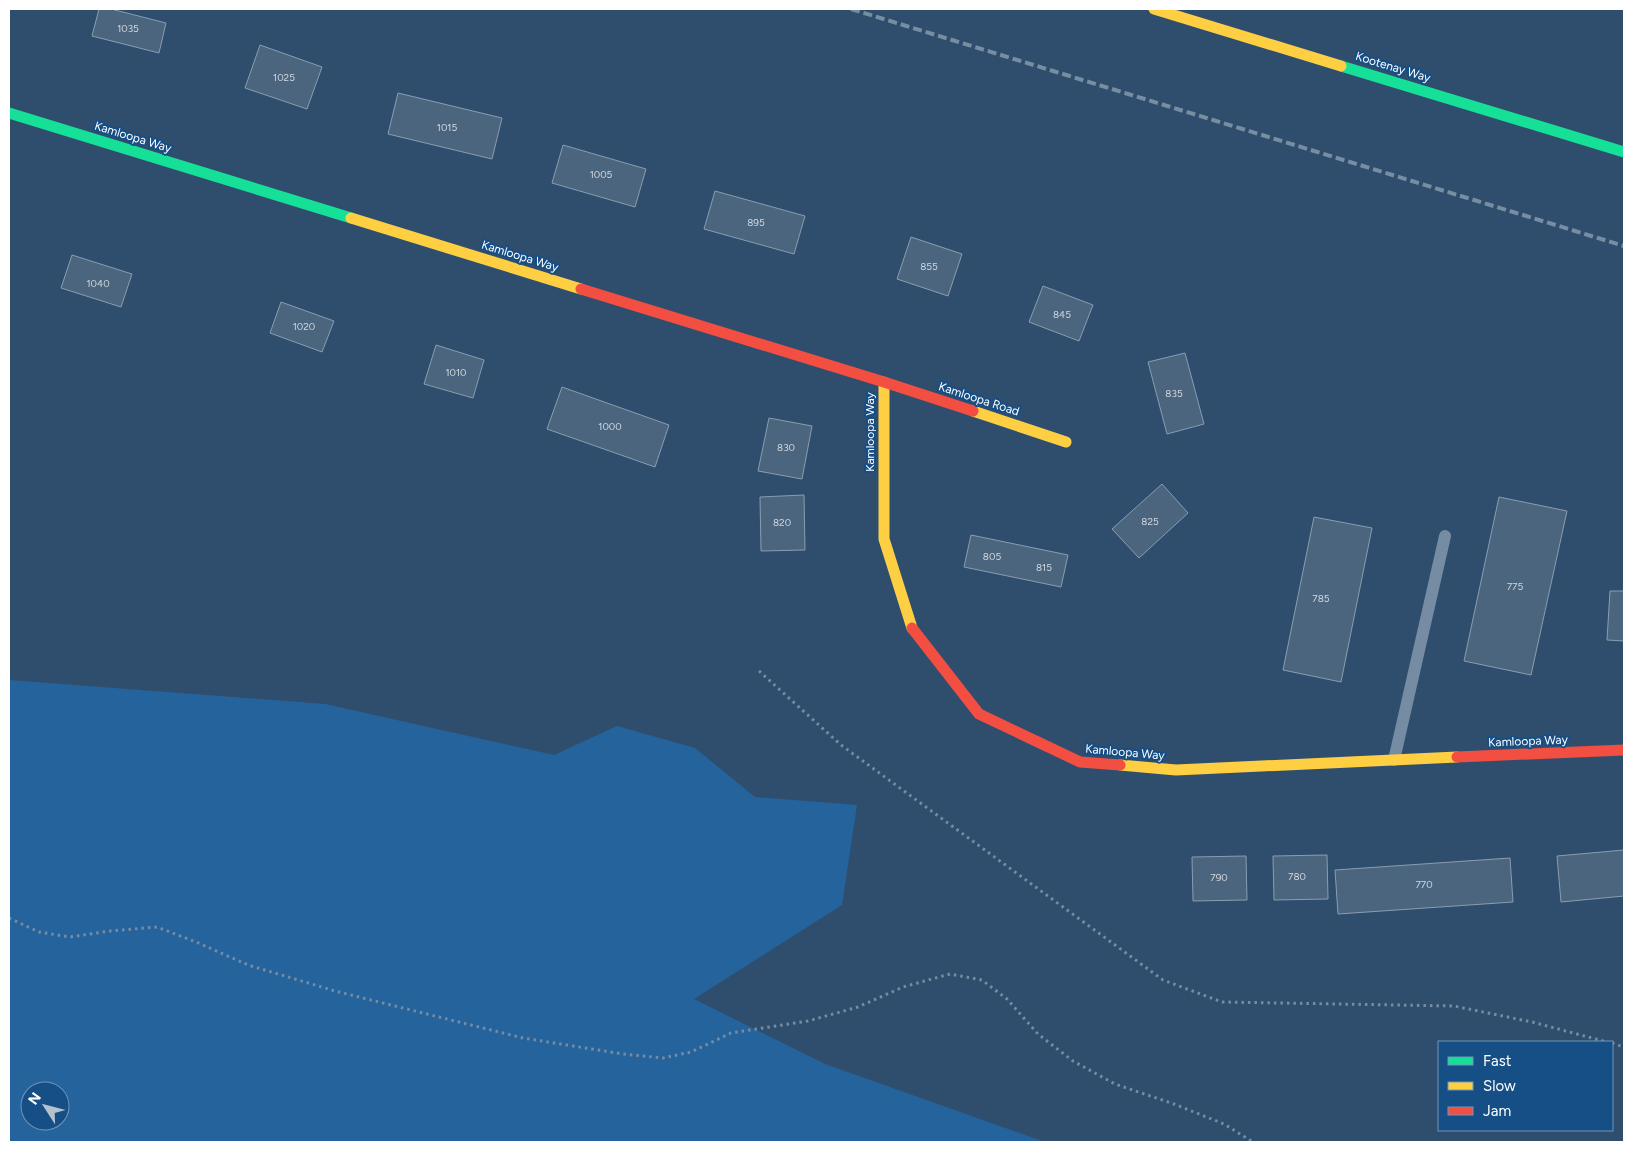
<svg xmlns="http://www.w3.org/2000/svg" width="1633" height="1151" font-family="Figtree,sans-serif">
	<rect width="100%" height="100%" fill="#2f4e6d"/>
	<path fill="#25639c" fill-rule="evenodd" d="M 9,680 L 325,704 L 554,755 L 617,726 L 695,748 L 755,797 L 857,805 L 842,905 L 694,999 L 825,1064 L 1045,1142 L 9,1142 ZM 30,1091 L 60,1091 L 60,1121 L 30,1121 Z"/>
	<g fill="#4c657e" stroke="#899db0">
		<path d="M 99,9 L 111,9 L 166,23 L 159,53 L 92,36 Z"/>
		<path d="M 260,45 L 322,67 L 307,109 L 245,88 Z"/>
		<path d="M 398,93 L 502,118 L 492,159 L 388,134 Z"/>
		<path d="M 563,145 L 646,169 L 635,207 L 552,183 Z"/>
		<path d="M 715,191 L 805,216 L 794,254 L 704,229 Z"/>
		<path d="M 911,237 L 962,254 L 948,296 L 897,279 Z"/>
		<path d="M 72,255 L 132,274 L 121,307 L 61,288 Z"/>
		<path d="M 1043,286 L 1093,305 L 1079,341 L 1029,322 Z"/>
		<path d="M 281,302 L 334,321 L 322,352 L 270,333 Z"/>
		<path d="M 436,345 L 484,360 L 473,398 L 424,384 Z"/>
		<path d="M 1185,353 L 1204,424 L 1167,434 L 1148,362 Z"/>
		<path d="M 562,387 L 669,425 L 655,467 L 547,429 Z"/>
		<path d="M 769,418 L 812,426 L 802,479 L 758,471 Z"/>
		<path d="M 1162,484 L 1188,513 L 1139,558 L 1112,529 Z"/>
		<path d="M 804,495 L 805,550 L 761,551 L 760,497 Z"/>
		<path d="M 1499,497 L 1567,511 L 1531,675 L 1464,661 Z"/>
		<path d="M 1314,517 L 1372,528 L 1341,682 L 1283,670 Z"/>
		<path d="M 971,535 L 1068,555 L 1061,587 L 964,567 Z"/>
		<path d="M 1610,591 L 1624,591 L 1624,641 L 1607,640 Z"/>
		<path d="M 1624,850 L 1624,896 L 1561,902 L 1557,856 Z"/>
		<path d="M 1327,855 L 1328,899 L 1274,900 L 1273,856 Z"/>
		<path d="M 1246,856 L 1247,900 L 1193,901 L 1192,857 Z"/>
		<path d="M 1510,858 L 1513,902 L 1338,914 L 1335,870 Z"/>
	</g>
	<g fill="none" stroke-linecap="round" stroke-linejoin="round">
		<g stroke="#758ca3" stroke-width="3" stroke-dasharray="2.5 4" stroke-linecap="butt">
			<path d="M 759,671 L 841,745 L 1163,980 L 1222,1002 L 1454,1006 L 1532,1022 L 1607,1042"/>
			<path d="M 9,918 L 39,932 L 70,937 L 110,931 L 157,927 L 196,942 L 248,965 L 335,991 L 523,1038 L 623,1054 L 663,1058 L 691,1052 L 731,1033 L 808,1021 L 858,1007 L 903,987 L 950,974 L 982,980 L 1007,999 L 1038,1034 L 1073,1061 L 1115,1084 L 1174,1104 L 1224,1124 L 1253,1142"/>
			<path d="M 1612,1043 L 1624,1047"/>
		</g>
		<path stroke="#758ca3" stroke-width="12" d="M 1394,760 L 1445,536"/>
		<g stroke="#16e098" stroke-width="11">
			<path d="M 1341,66 L 1624,152"/>
			<path d="M 9,113 L 351,218"/>
		</g>
		<g stroke="#ffcf43" stroke-width="11">
			<path d="M 1154,9 L 1341,66"/>
			<path d="M 351,218 L 581,289"/>
			<path d="M 884,382 L 884,539 L 912,628"/>
			<path d="M 973,411 L 1066,442"/>
			<path d="M 1120,765 L 1176,770 L 1457,757"/>
		</g>
		<g stroke="#f24e42" stroke-width="11">
			<path d="M 581,289 L 884,382 L 973,411"/>
			<path d="M 912,628 L 979,714 L 1080,762 L 1120,765"/>
			<path d="M 1457,757 L 1624,750"/>
		</g>
		<path stroke="#778ea2" stroke-width="4" stroke-dasharray="9 4" stroke-linecap="butt" d="M 851,9 L 1624,246"/>
	</g>
	<g text-anchor="middle" dominant-baseline="central" stroke-width="4" stroke-linejoin="round" paint-order="stroke">
		<g font-size="10" fill="#d2d8df">
			<text x="128" y="28">1035</text>
			<text x="284" y="77">1025</text>
			<text x="447" y="127">1015</text>
			<text x="601" y="174">1005</text>
			<text x="756" y="222">895</text>
			<text x="929" y="266">855</text>
			<text x="98" y="283">1040</text>
			<text x="1062" y="314">845</text>
			<text x="304" y="326">1020</text>
			<text x="456" y="372">1010</text>
			<text x="1174" y="393">835</text>
			<text x="610" y="426">1000</text>
			<text x="786" y="447">830</text>
			<text x="1150" y="521">825</text>
			<text x="782" y="522">820</text>
			<text x="992" y="556">805</text>
			<text x="1044" y="567">815</text>
			<text x="1515" y="586">775</text>
			<text x="1321" y="598">785</text>
			<text x="1297" y="876">780</text>
			<text x="1219" y="877">790</text>
			<text x="1424" y="884">770</text>
		</g>
		<g font-size="12" fill="#fff" stroke="#164e86">
			<text transform="translate(1393 67) rotate(17)">Kootenay Way</text>
			<text transform="translate(133 137) rotate(17)">Kamloopa Way</text>
			<text transform="translate(520 256) rotate(17)">Kamloopa Way</text>
			<text transform="translate(979 399) rotate(18)">Kamloopa Road</text>
			<text transform="translate(870 432) rotate(-90)">Kamloopa Way</text>
			<text transform="translate(1528 741) rotate(-2)">Kamloopa Way</text>
			<text transform="translate(1125 752) rotate(5)">Kamloopa Way</text>
		</g>
	</g>
	<rect width="1633" height="1151" fill="none" stroke="#ffffff" stroke-width="20"/>
	<rect x="1438" y="1041" width="175" height="90" fill="#164e86" stroke="#7395b6"/>
	<rect x="1448" y="1057" width="25" height="8" fill="#16e098" stroke="#7395b6"/>
	<text x="1483" y="1066" font-size="15" fill="#ffffff">Fast</text>
	<rect x="1448" y="1082" width="25" height="8" fill="#ffcf43" stroke="#7395b6"/>
	<text x="1483" y="1091" font-size="15" fill="#ffffff">Slow</text>
	<rect x="1448" y="1107" width="25" height="8" fill="#f24e42" stroke="#7395b6"/>
	<text x="1483" y="1116" font-size="15" fill="#ffffff">Jam</text>
	<g transform="translate(45 1106) rotate(306)"><circle r="24" fill="#164e86" stroke="#7395b6"/>
	<path d="M0-4L9 19L0 12L-9 19Z" fill="#b6c1cc"/>
	<text y="-8" font-size="14" font-weight="bold" text-anchor="middle" fill="#ffffff">N</text>
	</g>
</svg>
